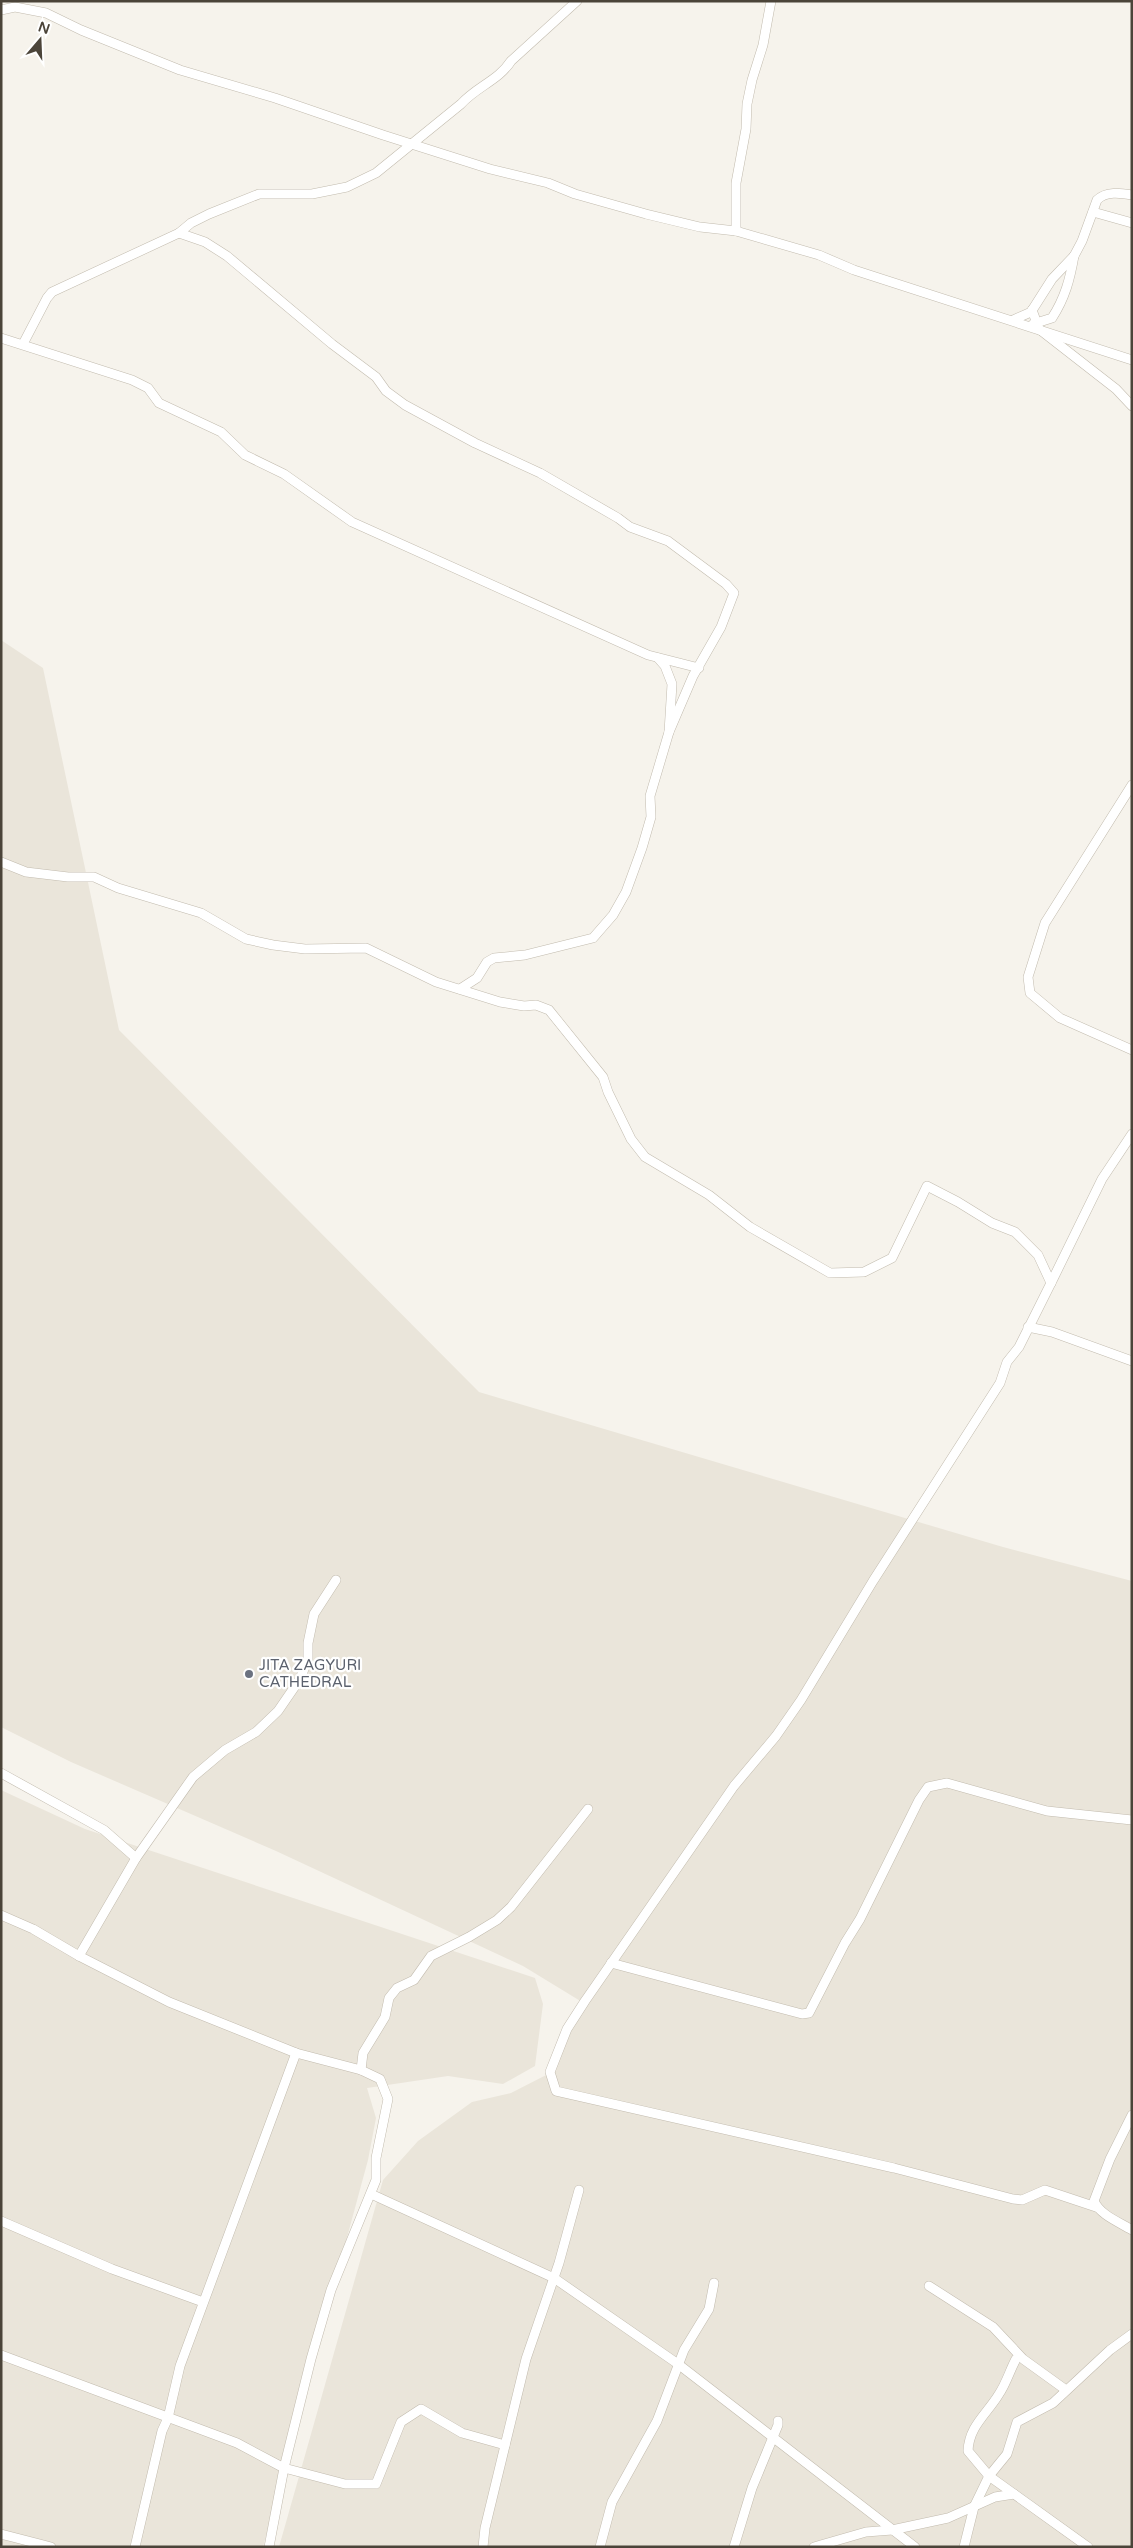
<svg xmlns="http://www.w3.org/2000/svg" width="1133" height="2548" font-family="'Varela Round',sans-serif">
	<rect width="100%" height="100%" fill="#f6f3ec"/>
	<g fill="#eae5da">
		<path d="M 1,640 L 43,668 L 119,1030 L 479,1392 L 1003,1547 L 1132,1581 L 1132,2547 L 279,2547 L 383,2180 L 418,2141 L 472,2102 L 511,2093 L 554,2071 L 582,2002 L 523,1966 L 276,1851 L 71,1762 L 1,1727 Z"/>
		<path d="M 1,1790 L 85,1829 L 535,1978 L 543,2004 L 535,2066 L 503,2084 L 448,2076 L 367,2088 L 376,2118 L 368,2160 L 263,2547 L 1,2547 Z"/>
	</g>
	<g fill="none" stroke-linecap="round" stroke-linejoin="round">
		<g stroke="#c2bbae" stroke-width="10">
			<g id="minor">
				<path d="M 577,1 L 511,61 C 499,80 476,87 461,104 L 376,173 L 347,187 L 312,194 L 259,194 L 209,214 L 191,223 L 179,233 L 205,242 L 227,256 L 332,344 L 376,377 L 386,391 L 405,405 L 475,443 L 540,473 L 618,518 L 630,527 L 668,541 L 726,584 L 734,593 L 721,627 L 693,676 L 669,732"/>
				<path d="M 1,10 L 15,7 L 46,13 L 81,30 L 180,70 L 275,98 L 383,135 L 490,169 L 548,183 L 575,194 L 646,214 L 700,227 L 736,231 L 819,255 L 854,270 L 1132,360"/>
				<path d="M 1093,212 L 1132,223"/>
				<path d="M 736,231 L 736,183 L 746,129 L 747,104 L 752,80 L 763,45 L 771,1"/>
				<path d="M 1032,310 L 1039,329 L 1116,389 L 1132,406"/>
				<path d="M 1013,320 L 1031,312 L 1052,279 L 1074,256 L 1082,241 L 1097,200 C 1106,191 1120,193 1132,195"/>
				<path d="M 1033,324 L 1052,318 C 1065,298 1070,279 1074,256"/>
				<path d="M 1,338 L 132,380 L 148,388 L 159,403 L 221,432 L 245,455 L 284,474 L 352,522 L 648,655 L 699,668"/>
				<path d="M 23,344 L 47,298 L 52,292 L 179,233"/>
				<path d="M 1132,785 L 1045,923 L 1028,977 L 1030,993 L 1060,1018 L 1132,1050"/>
				<path d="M 1,862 L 26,872 L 68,877 L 94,877 L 118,888 L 201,913 L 246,939 L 273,945 L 305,949 L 366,948 L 436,982 L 500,1002 L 524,1006 L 536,1005 L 549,1010 L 603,1077 L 608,1092 L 631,1139 L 645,1157 L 709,1195 L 750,1227 L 830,1273 L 864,1272 L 892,1258 L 927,1186 L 958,1202 L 992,1223 L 1015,1232 L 1038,1255 L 1051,1283 L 1019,1347 L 1007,1362 L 1000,1383 L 873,1581 L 801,1700 L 776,1736 L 734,1786 L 585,2001 L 567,2029 L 550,2072 L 556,2091 L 894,2168 L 1013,2199 L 1022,2200 L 1045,2190 L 1096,2207"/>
				<path d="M 460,989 L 477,978 L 487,962 L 494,958 L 525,955 L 593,938 L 613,915 L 626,892 L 642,848 L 651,817 L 650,796 L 669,732 L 672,684 L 665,666 L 658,658"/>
				<path d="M 1051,1283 L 1102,1179 L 1132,1134"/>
				<path d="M 1028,1327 L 1052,1332 L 1132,1361"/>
				<path d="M 1,1773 L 104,1830 L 136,1858"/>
				<path d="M 1,1915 L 33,1929 L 79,1956 L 169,2002 L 296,2053 L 361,2070 L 380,2079 L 388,2099 L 376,2158 L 376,2180 L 331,2290 L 311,2359 L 284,2468 L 269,2547"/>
				<path d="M 79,1956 L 136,1858 L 193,1777 L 225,1750 L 256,1732 L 278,1711 L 300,1679 L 308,1659 L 308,1643 L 314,1614 L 336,1580"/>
				<path d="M 611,1963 L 802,2014 L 809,2013 L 845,1943 L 860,1919 L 919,1800 L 928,1787 L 947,1783 L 1047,1811 L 1132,1820"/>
				<path d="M 361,2070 L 363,2053 L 385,2017 L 389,1998 L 397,1988 L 414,1980 L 431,1956 L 469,1937 L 497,1920 L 511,1907 L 588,1809"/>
				<path d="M 1132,2115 L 1110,2159 L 1094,2201 C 1100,2215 1119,2222 1132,2230"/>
				<path d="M 371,2194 L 554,2278 L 678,2364 L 915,2547"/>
				<path d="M 1,2221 L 112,2269 L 203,2302"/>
				<path d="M 929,2286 L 993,2327 L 1023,2359 L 1066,2390"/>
				<path d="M 1,2355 L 237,2443 L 284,2468 L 345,2484 L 376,2484 L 401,2422 L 421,2409 L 462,2433 L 505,2445"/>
				<path d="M 1016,2359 C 1010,2370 1006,2384 999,2394 C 987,2414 969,2426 968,2451 L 989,2476 L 1088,2547"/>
				<path d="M 1,2534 L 51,2547"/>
				<path d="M 135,2547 L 162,2431 L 168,2418 L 180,2366 L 296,2053"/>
				<path d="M 483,2547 L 485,2528 L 526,2359 L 559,2263 L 579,2190"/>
				<path d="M 600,2547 L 612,2502 L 657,2421 L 684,2350 L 709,2309 L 714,2283"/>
				<path d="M 734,2547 L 752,2488 L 778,2425 L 778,2421"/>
				<path d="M 814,2547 L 866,2532 L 892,2530 L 948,2518 L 995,2497 L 1014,2494"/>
				<path d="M 964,2547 L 974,2507 L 989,2476 L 1007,2454 L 1017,2422 L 1053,2403 L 1110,2350 L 1132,2334"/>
			</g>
		</g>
		<use href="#minor" stroke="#fff" stroke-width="9"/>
	</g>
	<circle fill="#6b7280" stroke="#fff" stroke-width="2" cx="249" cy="1674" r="5"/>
	<g text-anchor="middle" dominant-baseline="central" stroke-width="4.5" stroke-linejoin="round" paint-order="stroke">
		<g font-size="15" fill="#5b616d" stroke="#fff" text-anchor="start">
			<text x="259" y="1665">JITA ZAGYURI<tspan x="259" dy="17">CATHEDRAL</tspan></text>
		</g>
	</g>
	<rect width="1133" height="2548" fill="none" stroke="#4b4439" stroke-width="5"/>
	<g transform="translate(40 40) rotate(19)" stroke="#ffffff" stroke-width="4" paint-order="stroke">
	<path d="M0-4L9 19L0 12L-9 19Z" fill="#4b4439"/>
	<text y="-8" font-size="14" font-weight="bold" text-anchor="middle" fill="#4b4439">N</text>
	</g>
</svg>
